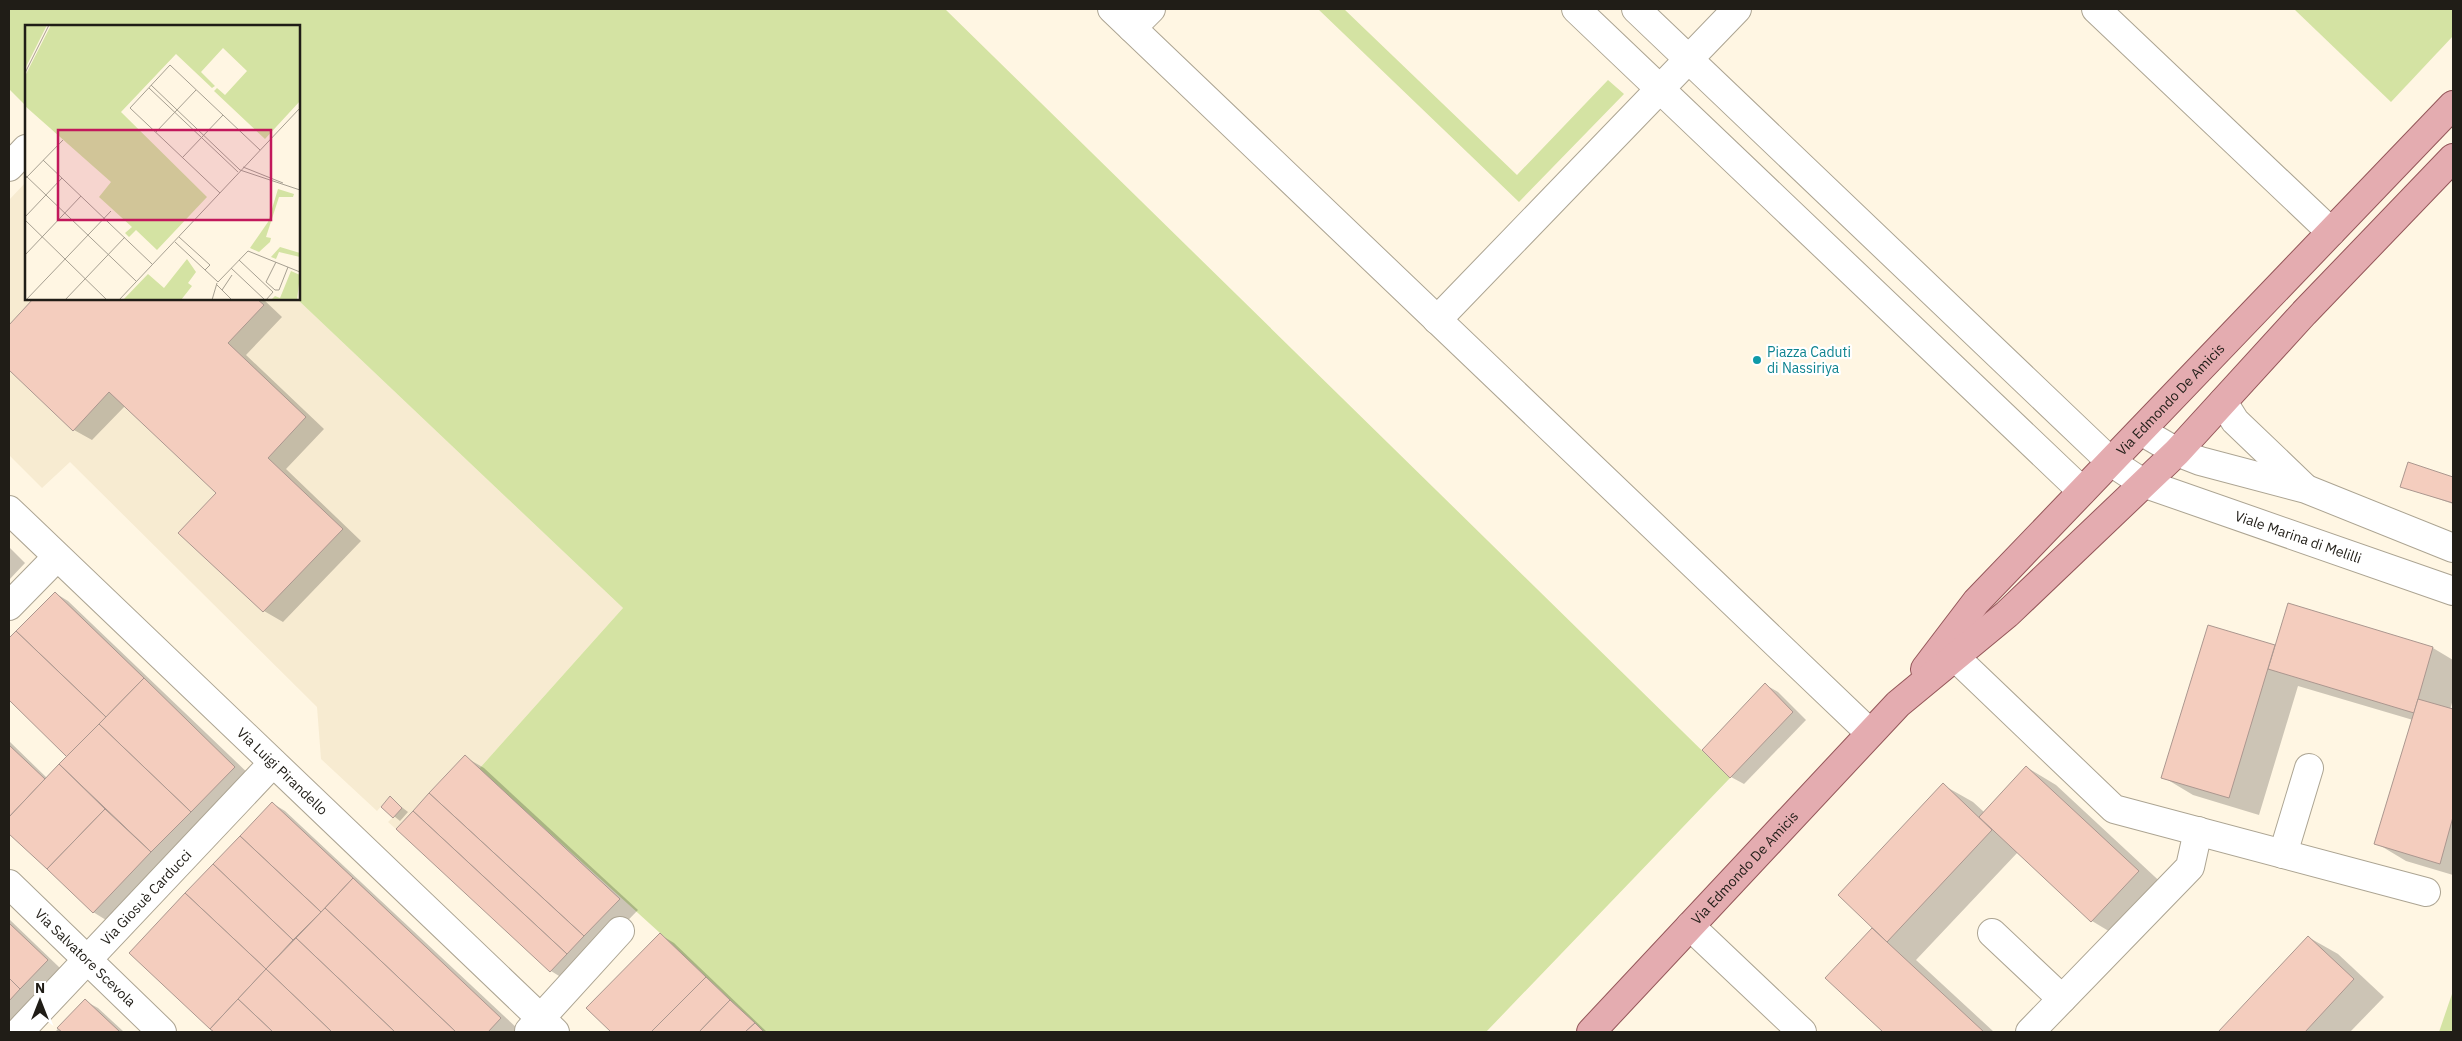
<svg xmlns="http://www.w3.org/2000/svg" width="2462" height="1041" font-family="'IBM Plex Sans',sans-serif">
	<rect width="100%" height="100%" fill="#fff6e3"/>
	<path fill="#f7ebd1" d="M 26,182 L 26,299 L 297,299 L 623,608 L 479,769 L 465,755 L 396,829 L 388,822 L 402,808 L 390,796 L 377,811 L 321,759 L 317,707 L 70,462 L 42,488 L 9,455 L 9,200 Z"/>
	<g fill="#d4e3a3">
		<path d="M 9,9 L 945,9 L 1730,778 L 1486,1032 L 764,1032 L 660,933 L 479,769 L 623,608 L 297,299 L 299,26 L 26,26 L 26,106 L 9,89 Z"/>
		<path d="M 1318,9 L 1344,9 L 1517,175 L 1608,80 L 1624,94 L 1519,202 Z"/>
		<path d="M 2294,9 L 2453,9 L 2453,36 L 2391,102 Z"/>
		<path d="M 2453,991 L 2453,1032 L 2439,1032 Z"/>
	</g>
	<g fill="#0003">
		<path d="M 35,299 L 263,299 L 282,317 L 246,355 L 324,429 L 286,469 L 361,541 L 283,622 L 264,611 L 180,533 L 218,492 L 126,405 L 92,440 L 74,430 L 9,369 L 9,327 Z"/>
		<path d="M 2409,464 L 2453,478 L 2453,504 L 2402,486 Z"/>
		<path d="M 9,547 L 25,563 L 9,580 Z"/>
		<path d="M 55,593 L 68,601 L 253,778 L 106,920 L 93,912 L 9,830 L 9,741 L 47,778 L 69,757 L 9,698 L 9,640 Z"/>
		<path d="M 2289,605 L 2433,648 L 2453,660 L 2453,699 L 2450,710 L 2453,710 L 2453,875 L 2406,861 L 2376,843 L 2413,720 L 2298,686 L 2259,815 L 2193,795 L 2163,777 L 2209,626 L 2276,647 Z"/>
		<path d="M 1766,685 L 1778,692 L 1806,720 L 1744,784 L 1731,777 Z"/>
		<path d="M 465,757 L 484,768 L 638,910 L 604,945 L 564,979 L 551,971 L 397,829 Z"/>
		<path d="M 2026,767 L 2056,785 L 2168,889 L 2122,939 L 2092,921 L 2018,852 L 1916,960 L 1994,1032 L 1885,1032 L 1826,978 L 1874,928 L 1943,785 L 1973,802 L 1984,812 Z"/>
		<path d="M 390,798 L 408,812 L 400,821 L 383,807 Z"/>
		<path d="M 272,803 L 285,811 L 519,1030 L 517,1032 L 215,1032 L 131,952 Z"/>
		<path d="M 9,919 L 60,968 L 9,1022 Z"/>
		<path d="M 661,935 L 674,943 L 767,1032 L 613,1032 L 588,1008 Z"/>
		<path d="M 2308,937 L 2338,954 L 2384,997 L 2350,1032 L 2220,1032 Z"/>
		<path d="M 85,1001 L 98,1008 L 124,1032 L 55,1032 Z"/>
	</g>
	<g fill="#f4cdbe" stroke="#ab978f">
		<path d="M 33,299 L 257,299 L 264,305 L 228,343 L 306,417 L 268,458 L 343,529 L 263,612 L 178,533 L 216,493 L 109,392 L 73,431 L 9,370 L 9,325 Z"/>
		<path d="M 2408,462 L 2453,477 L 2453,503 L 2400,487 Z"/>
		<path d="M 55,592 L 144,678 L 106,717 L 16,631 Z"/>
		<path d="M 2288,603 L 2433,647 L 2414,713 L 2268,669 Z"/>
		<path d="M 2208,625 L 2275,645 L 2229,798 L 2161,778 Z"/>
		<path d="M 16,631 L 106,717 L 67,757 L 9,700 L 9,638 Z"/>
		<path d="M 144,678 L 235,767 L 191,812 L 99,724 Z"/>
		<path d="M 1765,683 L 1793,712 L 1730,778 L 1702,750 Z"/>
		<path d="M 2418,699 L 2453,709 L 2453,817 L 2440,864 L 2374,844 Z"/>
		<path d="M 99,724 L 191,812 L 151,852 L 59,764 Z"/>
		<path d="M 9,745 L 45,779 L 9,817 Z"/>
		<path d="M 465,755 L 620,899 L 584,936 L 429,793 Z"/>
		<path d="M 59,764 L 105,809 L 47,869 L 9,834 L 9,817 Z"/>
		<path d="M 2026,766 L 2139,871 L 2091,922 L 1979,817 Z"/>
		<path d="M 1943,783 L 1992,830 L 1887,942 L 1838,895 Z"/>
		<path d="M 429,793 L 584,936 L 567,954 L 413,811 Z"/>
		<path d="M 390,796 L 402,808 L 393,818 L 381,807 Z"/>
		<path d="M 272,802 L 353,878 L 321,912 L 240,836 Z"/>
		<path d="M 105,809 L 151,852 L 93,913 L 47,869 Z"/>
		<path d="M 413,811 L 567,954 L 550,972 L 396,829 Z"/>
		<path d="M 240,836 L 321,912 L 293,940 L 213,864 Z"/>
		<path d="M 213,864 L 293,940 L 266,969 L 185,893 Z"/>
		<path d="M 353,878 L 501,1018 L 488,1032 L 456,1032 L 325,908 Z"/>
		<path d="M 185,893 L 266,969 L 210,1029 L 129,953 Z"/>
		<path d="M 325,908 L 456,1032 L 395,1032 L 296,938 Z"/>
		<path d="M 9,923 L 48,960 L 20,989 L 9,978 Z"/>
		<path d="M 1872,928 L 1887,942 L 1984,1032 L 1883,1032 L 1825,978 Z"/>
		<path d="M 660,933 L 706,977 L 651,1032 L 611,1032 L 586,1008 Z"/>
		<path d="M 2308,936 L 2354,979 L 2305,1032 L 2218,1032 Z"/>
		<path d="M 296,938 L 395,1032 L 332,1032 L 266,969 Z"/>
		<path d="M 266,969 L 332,1032 L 273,1032 L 238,999 Z"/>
		<path d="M 706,977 L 730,1000 L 699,1032 L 651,1032 Z"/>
		<path d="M 9,978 L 20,989 L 9,1001 Z"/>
		<path d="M 85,999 L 119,1031 L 119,1032 L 62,1032 L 57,1028 Z"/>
		<path d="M 238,999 L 273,1032 L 214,1032 L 210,1029 Z"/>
		<path d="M 730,1000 L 755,1023 L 745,1032 L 699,1032 Z"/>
		<path d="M 755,1023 L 764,1032 L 745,1032 Z"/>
	</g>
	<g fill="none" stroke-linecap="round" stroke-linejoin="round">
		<g stroke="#aca492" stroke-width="30">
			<g id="minor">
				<path d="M 1112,9 L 1870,733"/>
				<path d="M 1576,9 L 2082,491"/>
				<path id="s1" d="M 1636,9 L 2111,462 L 2143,483 L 2453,591"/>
				<path d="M 2096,9 L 2331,232"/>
				<path d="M 1132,28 L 1151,9"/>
				<path d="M 9,167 L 26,149"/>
				<path d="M 1437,320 L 1737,9"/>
				<path d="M 2223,402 L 2235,421 L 2305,488"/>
				<path d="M 2141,431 L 2177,452 L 2200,461 L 2306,489 L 2453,548"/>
				<path id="s2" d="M 9,510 L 555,1032"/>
				<path d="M 9,606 L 57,557"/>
				<path d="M 1955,657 L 2114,809 L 2426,892"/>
				<path d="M 2283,854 L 2309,768"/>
				<path id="s3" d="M 9,884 L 162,1032"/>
				<path d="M 1690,926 L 1802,1032"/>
				<path d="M 1992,933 L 2062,999"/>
				<path d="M 529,1031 L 620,931"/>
				<path id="s4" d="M 19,1032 L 273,763"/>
				<path d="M 2030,1032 L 2190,867 L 2198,831"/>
			</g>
		</g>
		<g stroke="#945659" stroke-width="30">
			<g id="major">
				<path id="s5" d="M 1925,669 L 1976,602 L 2453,105"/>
				<path id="s6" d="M 1591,1032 L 1898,704 L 2007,614 L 2177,452 L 2304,313 L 2453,158"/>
			</g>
		</g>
		<use href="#minor" stroke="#fff" stroke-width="28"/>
		<use href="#major" stroke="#e4acb0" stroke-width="28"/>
	</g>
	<circle fill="#0f9aa8" stroke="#fff" stroke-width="2" cx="1757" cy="360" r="5"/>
	<g text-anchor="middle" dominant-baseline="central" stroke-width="4.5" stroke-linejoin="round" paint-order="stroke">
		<g font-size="14" fill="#0d838f" stroke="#fff" text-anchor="start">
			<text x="1767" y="352">Piazza Caduti<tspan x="1767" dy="16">di Nassiriya</tspan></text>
		</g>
		<g font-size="14" fill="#201d17" stroke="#fff">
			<text stroke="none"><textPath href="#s5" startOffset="365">Via Edmondo De Amicis</textPath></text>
			<text stroke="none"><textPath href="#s1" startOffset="859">Viale Marina di Melilli</textPath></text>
			<text stroke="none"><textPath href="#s2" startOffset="378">Via Luigi Pirandello</textPath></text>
			<text stroke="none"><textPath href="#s6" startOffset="225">Via Edmondo De Amicis</textPath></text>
			<text stroke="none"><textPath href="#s4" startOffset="185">Via Giosuè Carducci</textPath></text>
			<text stroke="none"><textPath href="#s3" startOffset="106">Via Salvatore Scevola</textPath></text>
		</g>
	</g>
	<g transform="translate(25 25)">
		<rect width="275" height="275" fill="#fff6e3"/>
		<path d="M 0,0 L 22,0 L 0,44 ZM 26,0 L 275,0 L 275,76 L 240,114 L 189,66 L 192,63 L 200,70 L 222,46 L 198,23 L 176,47 L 190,61 L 187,63 L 151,29 L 96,87 L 182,172 L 132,225 L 111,205 L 104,212 L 100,208 L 107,202 L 74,172 L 86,157 L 0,81 L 0,51 ZM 253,164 L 269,169 L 268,172 L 254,172 L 241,212 L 246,213 L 245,217 L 234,227 L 225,223 L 243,197 ZM 255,222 L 275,228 L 275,232 L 254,227 L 251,234 L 246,232 ZM 162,234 L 171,247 L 163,258 L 167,261 L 156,275 L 98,275 L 123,249 L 139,263 ZM 266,246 L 275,250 L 272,275 L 246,275 L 250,271 L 255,273 Z" fill="#d4e3a3"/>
		<path fill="none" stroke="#a69f91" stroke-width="1" d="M 0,48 L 24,0M 126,60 L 215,145 L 275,165M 124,63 L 213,147M 131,107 L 171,65M 157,133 L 198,90M 18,135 L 127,239M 218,142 L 258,158M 0,150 L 111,256M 1,153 L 38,115M 195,168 L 105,83 L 145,40 L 235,125M 0,192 L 37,153M 0,195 L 82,275M 154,212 L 185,240 L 180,245M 150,217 L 193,257 L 223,226 L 275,247M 0,230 L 56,171M 214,235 L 248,267 L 241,275M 251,237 L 241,257 L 250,265 L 254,265 L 263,242M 206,243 L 240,275M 192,260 L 207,275M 197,265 L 207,250M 1,275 L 86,186M 40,275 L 100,212M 94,275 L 275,83M 187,275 L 192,258"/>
		<path fill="#c2185b" fill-opacity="0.15" stroke="#c2185b" stroke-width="2.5" d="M 33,105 L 246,105 L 246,195 L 33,195 Z"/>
		<rect width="275" height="275" fill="none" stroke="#201d17" stroke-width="2.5"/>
	</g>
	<rect width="2462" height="1041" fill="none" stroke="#201d17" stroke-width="20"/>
	<g transform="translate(40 1001)" stroke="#ffffff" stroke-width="4" paint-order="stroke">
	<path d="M0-4L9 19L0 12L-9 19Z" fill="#201d17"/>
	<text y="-8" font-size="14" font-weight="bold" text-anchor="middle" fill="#201d17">N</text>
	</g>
</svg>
